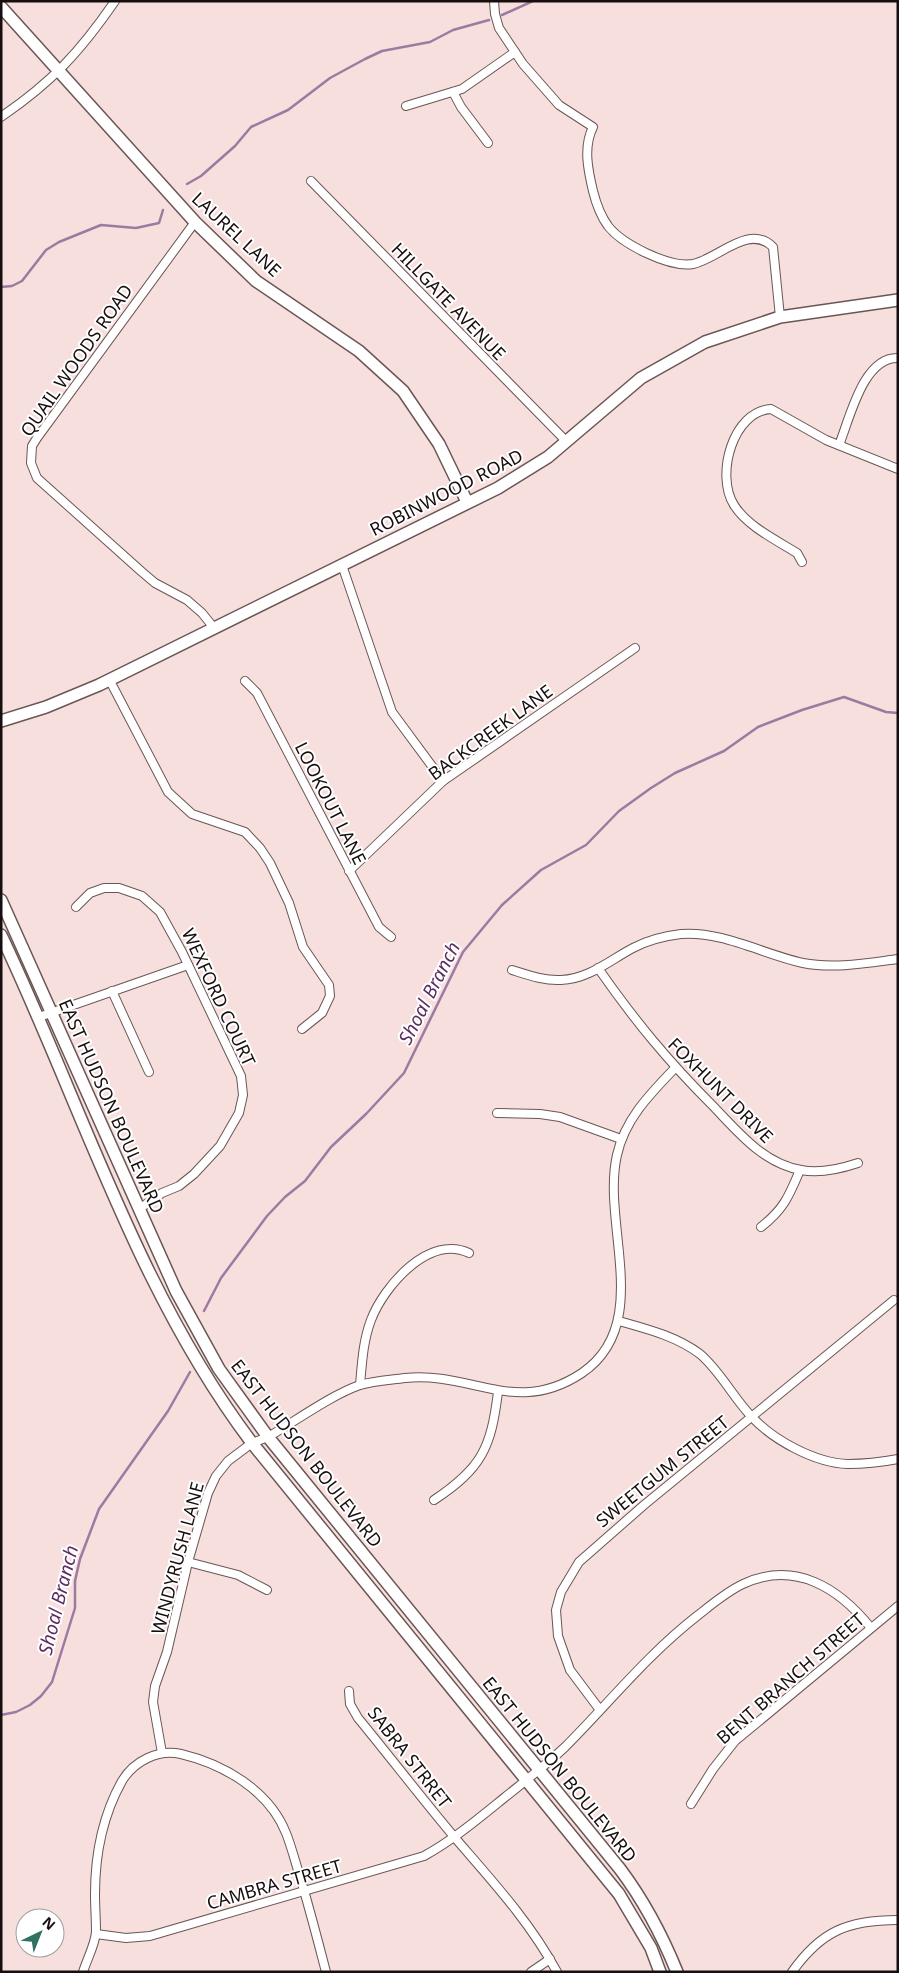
<svg xmlns="http://www.w3.org/2000/svg" width="899" height="1973" font-family="'Noto Sans',sans-serif">
	<rect width="100%" height="100%" fill="#f7dfdd"/>
	<g fill="none" stroke-linecap="round" stroke-linejoin="round">
		<g stroke="#9d7aa2" stroke-width="2.5">
			<path d="M 502,15 L 533,1"/>
			<path d="M 187,184 L 201,176 L 235,146 L 251,127 L 288,110 L 330,78 L 365,59 L 382,51 L 430,42 L 453,30 L 489,20"/>
			<path d="M 1,287 L 12,286 L 22,281 L 46,250 L 59,242 L 101,225 L 136,228 L 159,223 L 163,210"/>
			<path d="M 204,1311 L 221,1278 L 267,1216 L 285,1197 L 305,1181 L 331,1147 L 366,1114 L 404,1073 L 463,952 L 502,905 L 541,870 L 586,845 L 619,811 L 651,788 L 675,773 L 724,751 L 758,727 L 802,710 L 844,697 L 886,712 L 898,713"/>
			<path d="M 1,1715 L 16,1712 L 30,1705 L 41,1696 L 52,1682 L 75,1608 L 75,1581 L 80,1559 L 99,1509 L 168,1411 L 190,1372"/>
		</g>
		<g stroke="#6a5655" stroke-width="10">
			<g id="street">
				<path d="M 494,1 L 495,14 L 499,28 L 523,64 L 559,105 L 593,127 C 583,147 588,170 593,191 C 596,203 600,215 608,226 C 622,244 669,268 693,264 C 718,259 749,223 773,247 L 780,317"/>
				<path d="M 453,92 L 461,107 L 488,143"/>
				<path d="M 406,106 L 462,89 L 515,52"/>
				<path d="M 1,117 C 52,82 80,52 115,1"/>
				<path d="M 311,181 L 567,442"/>
				<path d="M 195,222 L 37,438 L 32,446 L 31,463 L 37,478 L 142,572 L 155,583 L 187,600 L 202,613 L 214,628"/>
				<path d="M 839,445 C 850,418 863,357 898,358"/>
				<path d="M 802,562 L 797,553 C 776,540 747,526 734,505 C 715,475 733,411 771,409 L 826,440 L 898,469"/>
				<path d="M 342,565 L 392,712 L 443,781"/>
				<path d="M 109,679 L 168,792 L 192,814 L 245,832 L 260,848 L 270,863 L 289,903 L 303,947 L 329,985 L 330,996 L 322,1013 L 302,1029"/>
				<path d="M 245,681 L 257,693 L 379,927 L 391,937"/>
				<path d="M 349,871 L 443,781 L 635,648"/>
				<path d="M 76,907 L 90,893 L 104,888 L 119,888 L 142,896 L 160,912 L 182,952 L 241,1076 L 243,1095 L 239,1113 L 220,1146 L 194,1174 L 179,1186 L 162,1193 L 139,1209"/>
				<path d="M 598,968 C 635,1021 668,1061 713,1106 C 739,1133 763,1163 801,1170 C 820,1174 840,1169 858,1163"/>
				<path d="M 512,970 C 528,975 544,981 561,980 C 589,979 610,960 633,948 C 648,940 664,936 681,934 C 723,931 762,954 803,963 C 834,969 867,963 898,959"/>
				<path d="M 112,991 L 149,1072"/>
				<path d="M 39,1017 L 188,965"/>
				<path d="M 497,1113 L 540,1114 L 560,1117 L 621,1139"/>
				<path d="M 761,1227 C 784,1209 789,1196 800,1170"/>
				<path d="M 619,1321 C 647,1329 676,1336 700,1354 C 720,1371 733,1397 751,1416 C 773,1440 815,1463 848,1464 C 865,1464 882,1462 898,1459"/>
				<path d="M 360,1385 C 362,1363 363,1341 371,1320 C 384,1286 429,1234 469,1253"/>
				<path d="M 434,1500 C 482,1468 491,1448 498,1392"/>
				<path d="M 188,1562 L 238,1575 L 267,1590"/>
				<path d="M 349,1691 L 350,1704 L 358,1718 C 391,1758 423,1800 456,1839 C 493,1882 530,1922 557,1972"/>
				<path d="M 600,1710 L 570,1670 L 558,1636 L 556,1610 L 561,1592 L 579,1562 L 644,1505 L 894,1300"/>
				<path d="M 162,1753 L 153,1702 L 155,1686 L 167,1652 L 188,1562 L 208,1493 L 216,1476 L 228,1461 L 252,1443 L 268,1437 C 294,1422 333,1394 360,1385 C 374,1381 391,1380 405,1378 C 472,1371 516,1417 582,1373 C 654,1324 601,1224 617,1155 C 625,1119 650,1094 675,1068"/>
				<path d="M 691,1804 L 713,1769 L 735,1741 L 898,1606"/>
				<path d="M 96,1934 L 126,1938 L 150,1936 L 424,1856 C 453,1840 478,1819 504,1798 C 525,1781 546,1765 565,1747 C 609,1703 647,1655 697,1616 C 711,1605 726,1592 743,1584 C 795,1560 839,1588 871,1628"/>
				<path d="M 83,1972 C 87,1959 95,1945 96,1932 C 96,1919 95,1906 95,1894 C 95,1855 103,1815 122,1781 C 134,1761 158,1749 181,1754 C 223,1764 269,1790 286,1833 C 292,1848 296,1865 301,1880 C 310,1911 318,1941 326,1972"/>
				<path d="M 531,1972 L 550,1959"/>
				<path d="M 792,1972 C 821,1931 848,1920 898,1920"/>
			</g>
		</g>
		<g stroke="#6a5655" stroke-width="14">
			<g id="secondary">
				<path d="M 1,7 L 195,222 L 256,281 L 359,351 L 403,391 L 439,444 L 467,502"/>
				<path d="M 1,721 L 46,707 L 99,685 L 498,488 L 548,457 L 641,378 L 705,342 L 780,317 L 898,300"/>
				<path d="M 1,900 L 176,1291 L 219,1369 L 268,1437 L 620,1869 C 644,1901 662,1935 677,1972"/>
				<path d="M 1,935 C 82,1105 137,1291 252,1443 L 619,1894 L 651,1948 L 660,1972"/>
			</g>
		</g>
		<use href="#street" stroke="#fff" stroke-width="8"/>
		<use href="#secondary" stroke="#fff" stroke-width="11"/>
	</g>
	<g text-anchor="middle" dominant-baseline="central" stroke-width="4" stroke-linejoin="round" paint-order="stroke">
		<g font-size="18" fill="#170f0f" stroke="#fff">
			<text transform="translate(237 234) rotate(43)">LAUREL LANE</text>
			<text transform="translate(449 301) rotate(46)">HILLGATE AVENUE</text>
			<text transform="translate(76 360) rotate(-55)">QUAIL WOODS ROAD</text>
			<text transform="translate(446 492) rotate(-27)">ROBINWOOD ROAD</text>
			<text transform="translate(490 732) rotate(-36)">BACKCREEK LANE</text>
			<text transform="translate(331 803) rotate(63)">LOOKOUT LANE</text>
			<text transform="translate(219 997) rotate(65)">WEXFORD COURT</text>
			<text transform="translate(721 1090) rotate(45)">FOXHUNT DRIVE</text>
			<text transform="translate(112 1106) rotate(66)">EAST HUDSON BOULEVARD</text>
			<text transform="translate(307 1453) rotate(52)">EAST HUDSON BOULEVARD</text>
			<text transform="translate(662 1471) rotate(-39)">SWEETGUM STREET</text>
			<text transform="translate(177 1558) rotate(-75)">WINDYRUSH LANE</text>
			<text transform="translate(790 1678) rotate(-41)">BENT BRANCH STREET</text>
			<text transform="translate(410 1757) rotate(52)">SABRA STRRET</text>
			<text transform="translate(560 1769) rotate(51)">EAST HUDSON BOULEVARD</text>
			<text transform="translate(274 1884) rotate(-16)">CAMBRA STREET</text>
		</g>
		<g font-size="19" font-style="italic" fill="#5b2d62" stroke="#fff">
			<text transform="translate(429 993) rotate(-63)">Shoal Branch</text>
			<text transform="translate(58 1600) rotate(-76)">Shoal Branch</text>
		</g>
	</g>
	<rect width="899" height="1973" fill="none" stroke="#170f0f" stroke-width="5"/>
	<g transform="translate(40 1933) rotate(43)"><circle r="24" fill="#ffffff" stroke="#a29f9f"/>
	<path d="M0-4L9 19L0 12L-9 19Z" fill="#307262"/>
	<text y="-8" font-size="14" font-weight="bold" text-anchor="middle" fill="#170f0f">N</text>
	</g>
</svg>
